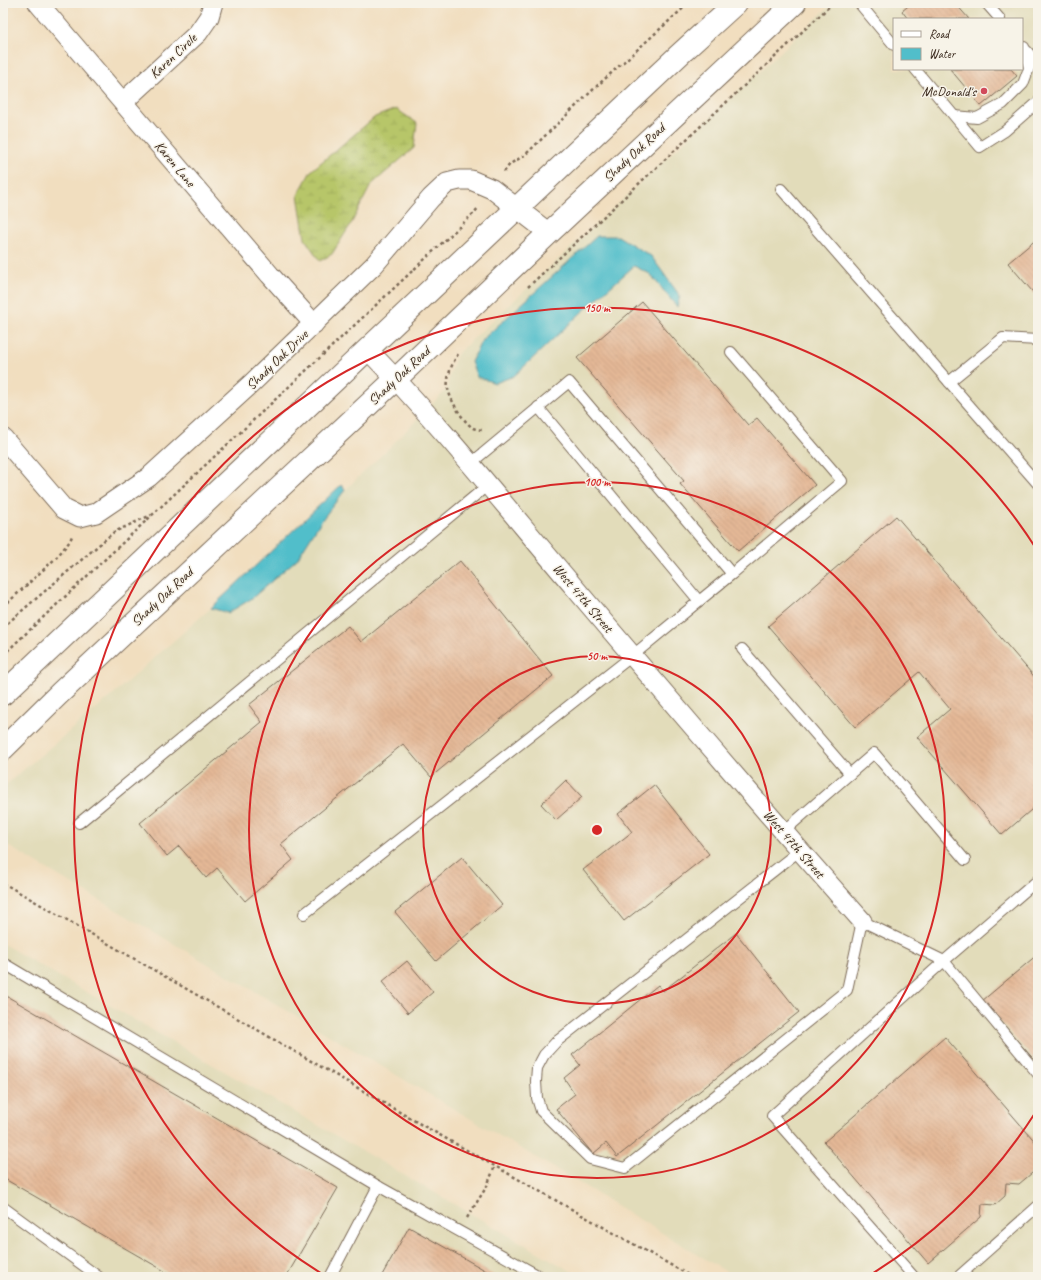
<svg xmlns="http://www.w3.org/2000/svg" width="1041" height="1280" font-family="Caveat,sans-serif">
	<defs>
		<pattern id="wetland-marsh" width="20" height="14" patternUnits="userSpaceOnUse"><rect width="20" height="14" fill="#b7c669"/><path d="M1 5h8M5 5V1M11 12h8M15 12V8" fill="none" stroke="#9eaa5b"/></pattern>
		<pattern id="building-back-hatch" width="6" height="6" patternUnits="userSpaceOnUse"><rect width="6" height="6" fill="#e4b896"/><path d="M-1 5l2 2M0 0l6 6M5-1l2 2" fill="none" stroke="#c49e81"/></pattern>
	</defs>
	<rect width="100%" height="100%" fill="#f7f3e8"/>
	<filter id="ink" filterUnits="userSpaceOnUse"><feTurbulence type="fractalNoise" baseFrequency=".025" numOctaves="2"/><feDisplacementMap in="SourceGraphic" scale="8" xChannelSelector="R" yChannelSelector="G"/><feConvolveMatrix kernelMatrix="1 2 1 2 8 2 1 2 1" color-interpolation-filters="sRGB"/></filter>
	<filter id="wash" filterUnits="userSpaceOnUse"><feTurbulence type="fractalNoise" baseFrequency=".012" numOctaves="4" result="noise"/><feDisplacementMap in="SourceGraphic" scale="16" xChannelSelector="R" yChannelSelector="G"/><feGaussianBlur stdDeviation="0.9" result="paint"/><feColorMatrix in="noise" values="0 0 0 0 0 0 0 0 0 0 0 0 0 0 0 0 0 1.4 0 .05"/><feComposite in="paint" operator="in"/></filter>
	<g filter="url(#wash)">
		<rect width="100%" height="100%" fill="#f1debf"/>
		<g fill="#e2dcba" fill-rule="evenodd">
			<path d="M 833,3 L 1038,3 L 1038,1277 L 735,1277 L 581,1184 L 3,843 L 3,787 L 110,697 L 345,490 L 389,448 L 448,388 L 449,377 L 453,364 L 458,353 ZM 894,19 L 1022,19 L 1022,69 L 894,69 Z"/>
			<path d="M 3,944 L 581,1277 L 3,1277 Z"/>
		</g>
		<path fill="url(#wetland-marsh)" stroke="#797844" d="M 396,109 L 417,123 L 414,148 L 371,185 L 351,224 L 332,254 L 320,261 L 305,239 L 298,195 L 311,171 L 375,117 Z"/>
		<g fill="#51beca" stroke="#467474">
			<path d="M 597,236 L 618,236 L 651,256 L 680,296 L 677,307 L 650,274 L 634,266 L 582,312 L 514,376 L 495,383 L 477,377 L 471,362 L 482,340 Z"/>
			<path d="M 341,485 L 345,490 L 321,521 L 297,559 L 251,599 L 228,613 L 211,608 Z"/>
		</g>
		<g id="blocks">
			<g fill="url(#building-back-hatch)">
				<path d="M 912,3 L 955,3 L 969,19 L 908,19 L 902,11 Z"/>
				<path d="M 950,69 L 1011,69 L 1017,76 L 981,106 Z"/>
				<path d="M 1038,238 L 1038,298 L 1008,263 Z"/>
				<path d="M 642,302 L 748,425 L 757,418 L 815,485 L 738,551 L 680,484 L 684,481 L 577,358 Z"/>
				<path d="M 896,516 L 1038,681 L 1038,804 L 1002,835 L 917,737 L 950,709 L 919,672 L 855,727 L 768,626 Z"/>
				<path d="M 460,561 L 553,676 L 431,777 L 403,744 L 281,844 L 293,860 L 245,901 L 217,868 L 206,878 L 179,846 L 167,856 L 140,823 L 262,722 L 249,705 L 348,626 L 361,642 Z"/>
				<path d="M 566,780 L 582,797 L 556,820 L 541,804 Z"/>
				<path d="M 654,785 L 709,854 L 624,921 L 583,870 L 632,832 L 618,814 Z"/>
				<path d="M 462,857 L 502,905 L 436,961 L 395,912 Z"/>
				<path d="M 736,933 L 799,1012 L 617,1157 L 606,1143 L 593,1154 L 556,1109 L 575,1094 L 564,1078 L 580,1065 L 572,1055 L 658,985 L 663,991 Z"/>
				<path d="M 1038,954 L 1038,1064 L 982,1001 Z"/>
				<path d="M 407,961 L 433,992 L 408,1013 L 382,982 Z"/>
				<path d="M 3,994 L 338,1188 L 286,1277 L 175,1277 L 3,1178 Z"/>
				<path d="M 945,1037 L 1038,1145 L 1038,1168 L 1019,1184 L 1006,1183 L 1005,1196 L 995,1205 L 982,1204 L 981,1217 L 928,1263 L 824,1142 Z"/>
				<path d="M 409,1227 L 497,1277 L 381,1277 Z"/>
			</g>
		</g>
	</g>
	<g filter="url(#ink)">
		<use href="#blocks" fill-opacity="0" stroke="#7b6956" stroke-width="1"/>
		<g fill="none" stroke-linecap="round" stroke-linejoin="round">
			<g stroke="#7b6956" stroke-width="12">
				<g id="service">
					<path d="M 859,3 L 894,45"/>
					<path d="M 986,3 L 1000,19"/>
					<path d="M 1027,51 L 1038,65"/>
					<path d="M 915,69 L 980,147 L 1005,131 L 1038,102"/>
					<path d="M 955,116 L 977,118 L 1003,104 L 1023,84 L 1029,68 L 1024,47"/>
					<path d="M 781,189 L 949,382"/>
					<path d="M 1038,340 L 1003,338 L 949,382 L 1038,484"/>
					<path d="M 731,352 L 842,481 L 732,574"/>
					<path d="M 538,407 L 699,601"/>
					<path d="M 742,649 L 850,774"/>
					<path d="M 79,823 L 488,485"/>
					<path d="M 783,832 L 874,753 L 965,860"/>
					<path d="M 799,851 L 556,1042 L 544,1055 L 537,1068 L 536,1081 L 537,1098 L 541,1111 L 590,1159 L 625,1168 L 847,990 L 862,921 L 944,961 L 1038,1074"/>
					<path d="M 304,914 L 632,656 L 732,574 L 569,382 L 470,464"/>
					<path d="M 3,963 L 378,1186 L 541,1277"/>
					<path d="M 3,1207 L 99,1277"/>
					<path d="M 330,1277 L 378,1186"/>
					<path d="M 914,1277 L 772,1116 L 944,961 L 1038,880"/>
					<path d="M 958,1277 L 1038,1206"/>
				</g>
			</g>
			<g stroke="#7b6956" stroke-width="21">
				<g id="minor">
					<path d="M 38,3 L 270,275 L 314,324"/>
					<path d="M 123,102 L 198,33 L 209,17 L 213,3"/>
					<path d="M 367,349 C 440,424 506,507 574,587 C 669,699 764,811 862,921"/>
					<path d="M 3,438 L 64,509 L 80,517 L 96,513 L 149,477 L 251,384 L 374,265 L 431,198 L 447,183 L 459,180 L 471,180 L 492,189 L 549,233"/>
				</g>
			</g>
			<g stroke="#7b6956" stroke-width="24">
				<g id="secondary">
					<path d="M 3,694 L 517,208 L 679,55 L 736,3"/>
					<path d="M 3,749 L 60,693 L 396,379 L 549,233 L 795,3"/>
				</g>
			</g>
			<g stroke="#7b6956" stroke-width="2.5" stroke-dasharray="3 3" stroke-linecap="butt">
				<path d="M 504,172 L 510,164 L 525,155 L 598,85 L 689,3"/>
				<path d="M 528,287 L 833,3"/>
				<path d="M 458,354 C 452,364 446,377 448,389 C 451,402 463,421 473,428 C 476,429 480,430 482,430"/>
				<path d="M 3,607 L 56,558 L 70,541 L 72,536"/>
				<path d="M 3,627 L 114,532 L 151,515"/>
				<path d="M 3,655 L 473,214 L 479,207"/>
				<path d="M 3,883 L 422,1125 L 692,1277"/>
				<path d="M 467,1218 L 487,1186 L 495,1166"/>
			</g>
			<use href="#service" stroke="#fff" stroke-width="10"/>
			<use href="#minor" stroke="#fff" stroke-width="19"/>
			<use href="#secondary" stroke="#fff" stroke-width="22"/>
		</g>
	</g>
	<g fill="none" stroke="#d62828" stroke-width="2">
		<circle cx="597" cy="830" r="174"/>
		<circle cx="597" cy="830" r="348"/>
		<path d="M1037 1110A522 522 0 0 1 870 1275M324 1275A522 522 0 1 1 1037 550"/>
	</g>
	<circle fill="#d1495b" stroke="#f7f3e8" stroke-width="1.5" cx="984" cy="91" r="4"/>
	<g text-anchor="middle" dominant-baseline="central" stroke-width="3" stroke-linejoin="round" paint-order="stroke">
		<g font-size="14" fill="#3b2a1e" stroke="#f7f3e8">
			<text transform="translate(173 56) rotate(-43)">Karen Circle</text>
			<text transform="translate(634 153) rotate(-43)">Shady Oak Road</text>
			<text transform="translate(175 164) rotate(50)">Karen Lane</text>
			<text transform="translate(277 360) rotate(-44)">Shady Oak Drive</text>
			<text transform="translate(399 376) rotate(-43)">Shady Oak Road</text>
			<text transform="translate(162 597) rotate(-43)">Shady Oak Road</text>
			<text transform="translate(583 598) rotate(50)">West 47th Street</text>
			<text transform="translate(794 844) rotate(49)">West 47th Street</text>
		</g>
		<g font-size="14" fill="#3b2a1e" stroke="#f7f3e8" text-anchor="end">
			<text x="976" y="91">McDonald's</text>
		</g>
	</g>
	<circle cx="597" cy="830" r="6" fill="#d62828" stroke="#f7f3e8" stroke-width="2"/>
	<g font-size="12" text-anchor="middle" font-weight="bold" fill="#d62828" stroke="#f7f3e8" stroke-width="3" stroke-linejoin="round" paint-order="stroke">
		<text x="597" y="312">150 m</text>
		<text x="597" y="486">100 m</text>
		<text x="597" y="660">50 m</text>
	</g>
	<rect width="1041" height="1280" fill="none" stroke="#f7f3e8" stroke-width="16"/>
	<rect x="893" y="18" width="130" height="52" fill="#f7f3e8" stroke="#aca397"/>
	<rect x="901" y="31" width="20" height="6" fill="#ffffff" stroke="#aca397"/>
	<text x="929" y="38" font-size="12" fill="#3b2a1e">Road</text>
	<rect x="901" y="48" width="20" height="12" fill="#51beca" stroke="#aca397"/>
	<text x="929" y="58" font-size="12" fill="#3b2a1e">Water</text>
</svg>
